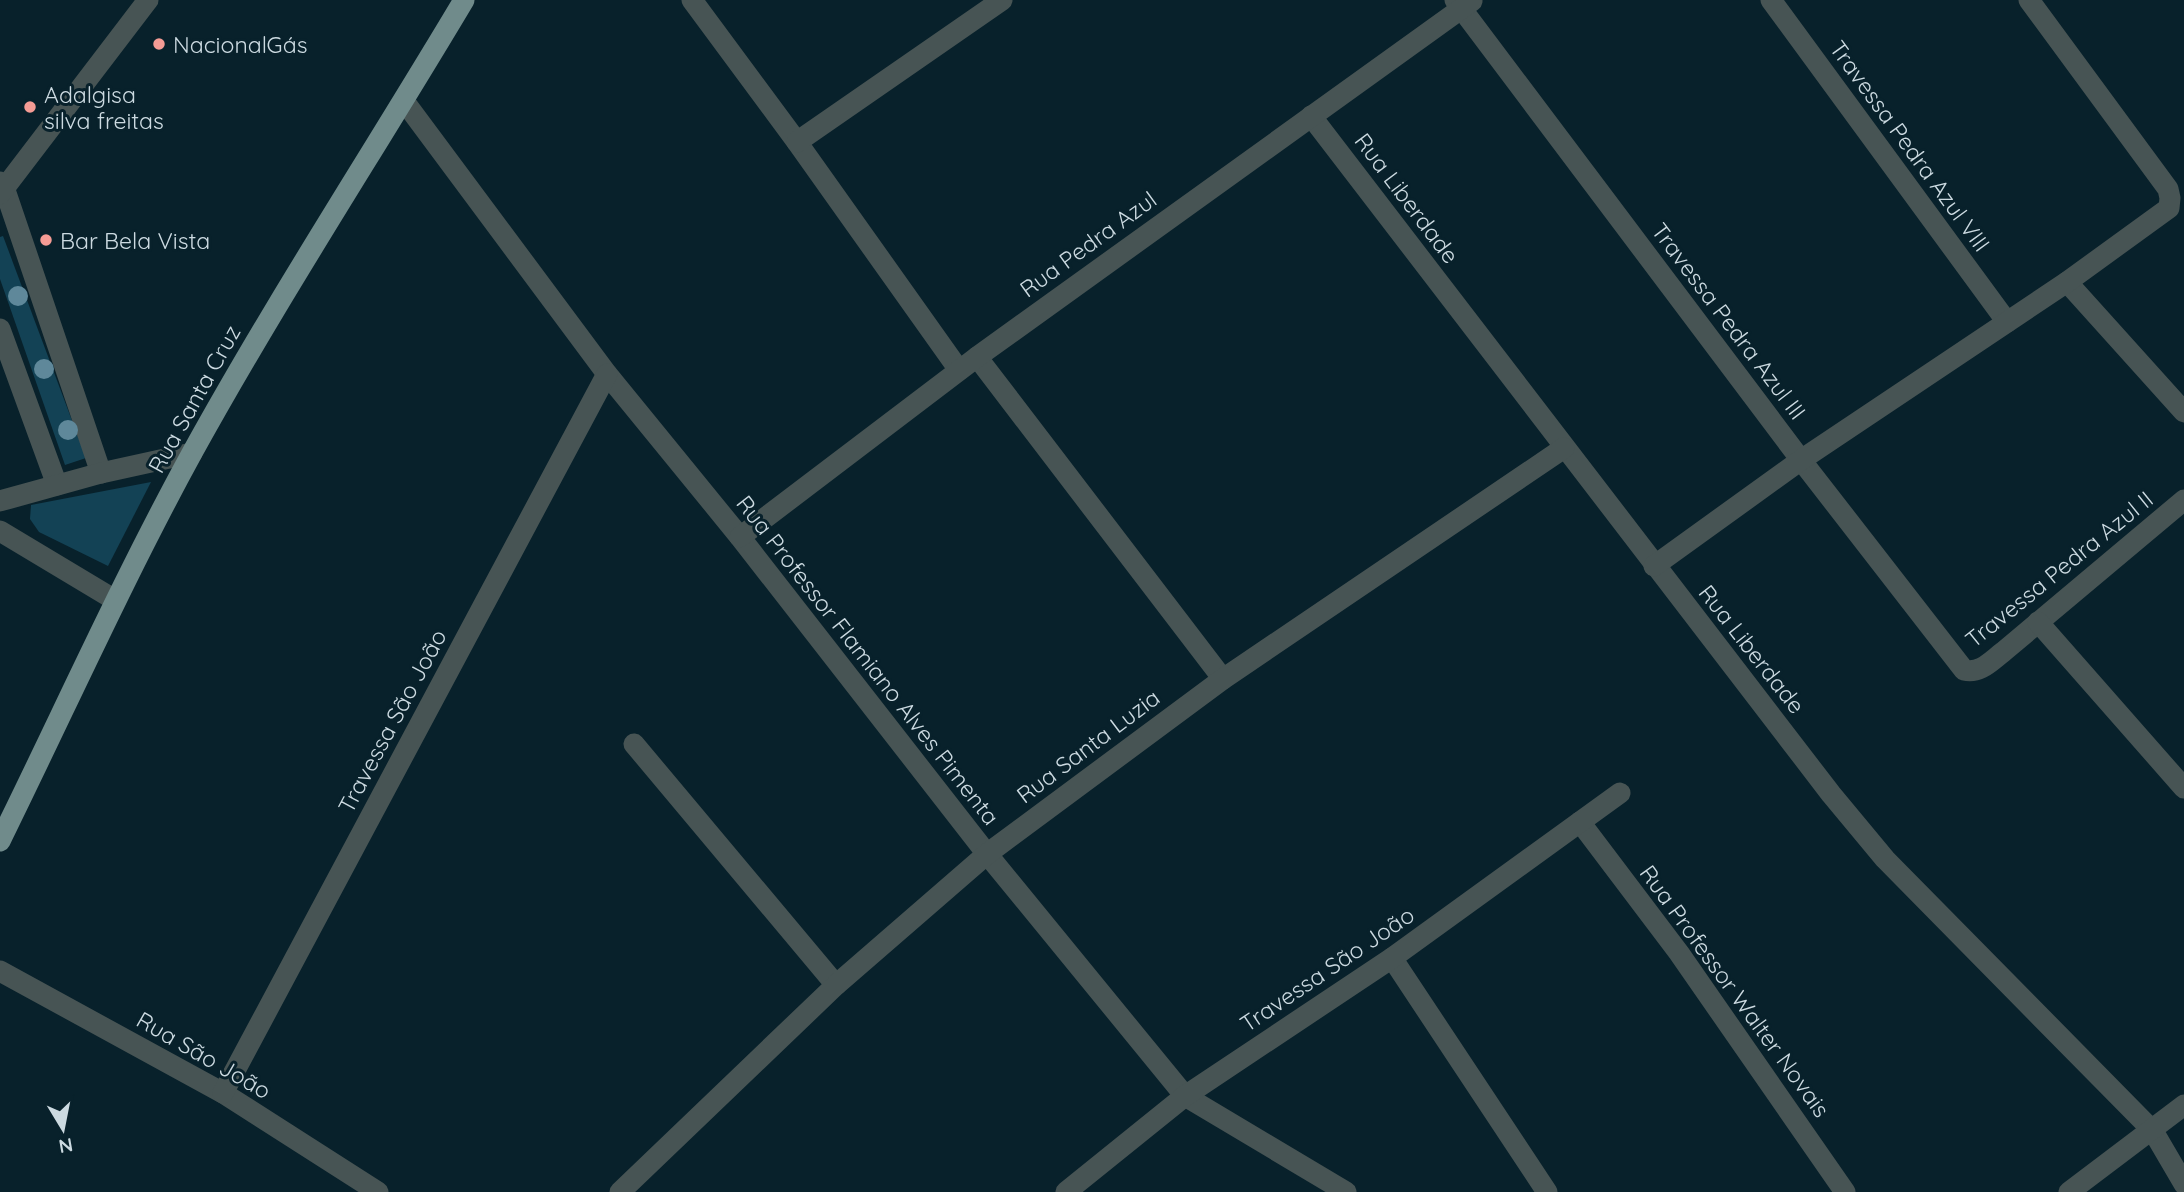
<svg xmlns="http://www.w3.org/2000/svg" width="2184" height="1192" font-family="Quicksand,sans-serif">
	<rect width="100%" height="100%" fill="#08212b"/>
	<g fill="#134255">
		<path d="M 3,236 L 86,458 L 65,465 L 0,279 L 0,237 Z"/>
		<path d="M 151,482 L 108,566 L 39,532 L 30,519 L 31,505 Z"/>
	</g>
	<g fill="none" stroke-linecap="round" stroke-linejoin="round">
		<g stroke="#475454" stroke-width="21">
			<path d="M 692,0 L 797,142 L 959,370"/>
			<path d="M 1455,0 L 1801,460 L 1964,670 C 1980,674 1991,661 2003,652 L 2184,500"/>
			<path d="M 1771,0 L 2007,322"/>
			<path d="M 404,101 L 607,374 L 740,537 L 987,854 L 1185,1096 L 1346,1192"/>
			<path d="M 1311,116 L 1831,794 L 1885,859 L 2153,1131 L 2184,1184"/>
			<path d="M 797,142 L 1002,0"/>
			<path d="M 0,182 L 5,190 L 101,473"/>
			<path d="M 0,194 L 148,0"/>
			<path d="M 2067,282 L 2184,412"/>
			<path d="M 0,329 L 57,485"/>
			<path d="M 977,357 L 1223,679"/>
			<path d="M 0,501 L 101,473 L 192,453"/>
			<path d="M 0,531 L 115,600"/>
			<path d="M 740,537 L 977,357 L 1472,1"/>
			<path d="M 1654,566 L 1801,460 L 2067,282 L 2169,208 L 2170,198 L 2168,189 L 2029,0"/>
			<path d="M 2038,622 L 2184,788"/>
			<path d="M 634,744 L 836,985"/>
			<path d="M 1580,822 L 1679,953 L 1845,1192"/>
			<path d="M 1392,958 L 1547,1192"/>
			<path d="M 0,971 L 223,1093 L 378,1192"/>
			<path d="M 223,1093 L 607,374"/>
			<path d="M 620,1192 L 836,985 L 987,854 L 1223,679 L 1564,448"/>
			<path d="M 1066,1192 L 1185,1096 L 1392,958 L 1620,793"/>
			<path d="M 2069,1192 L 2184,1105"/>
		</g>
		<path stroke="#708b8b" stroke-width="21" d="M 0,841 C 64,711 123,579 192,453 C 277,299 374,151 464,0"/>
	</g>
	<g fill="#5f889a">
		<circle cx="18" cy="296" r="10"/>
		<circle cx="44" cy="369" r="10"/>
		<circle cx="68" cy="430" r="10"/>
	</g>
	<g fill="#f59c95" stroke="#08212b" stroke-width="2.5">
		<circle cx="159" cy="44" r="7"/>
		<circle cx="30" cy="107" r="7"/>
		<circle cx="46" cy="240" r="7"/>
	</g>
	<g text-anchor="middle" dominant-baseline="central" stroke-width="6" stroke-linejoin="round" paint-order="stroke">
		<g font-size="23" fill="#ccdae1" stroke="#08212b" text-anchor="start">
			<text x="173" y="44">NacionalGás</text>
			<text x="44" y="94">Adalgisa<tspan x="44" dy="26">silva freitas</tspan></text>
			<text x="60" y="240">Bar Bela Vista</text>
		</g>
		<g font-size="23" fill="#ccdae1" stroke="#08212b">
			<text transform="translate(1910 146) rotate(54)">Travessa Pedra Azul VIII</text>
			<text transform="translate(1407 198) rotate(53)">Rua Liberdade</text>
			<text transform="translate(1088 244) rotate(-36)">Rua Pedra Azul</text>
			<text transform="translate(1729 321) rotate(53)">Travessa Pedra Azul III</text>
			<text transform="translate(194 399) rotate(-61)">Rua Santa Cruz</text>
			<text transform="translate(2059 569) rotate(-39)">Travessa Pedra Azul II</text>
			<text transform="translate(1752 649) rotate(52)">Rua Liberdade</text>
			<text transform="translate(868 660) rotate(52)">Rua Professor Flamiano Alves Pimenta</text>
			<text transform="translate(392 721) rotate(-62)">Travessa São João</text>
			<text transform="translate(1088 746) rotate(-37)">Rua Santa Luzia</text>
			<text transform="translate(1327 969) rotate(-34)">Travessa São João</text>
			<text transform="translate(1735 991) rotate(54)">Rua Professor Walter Novais</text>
			<text transform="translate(204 1055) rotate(30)">Rua São João</text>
		</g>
	</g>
	<g transform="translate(63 1129) rotate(170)" stroke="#08212b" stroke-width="5" paint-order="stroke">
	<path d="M0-5L12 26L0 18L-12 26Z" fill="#ccdae1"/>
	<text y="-10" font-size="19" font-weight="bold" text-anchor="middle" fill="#ccdae1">N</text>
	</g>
</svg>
